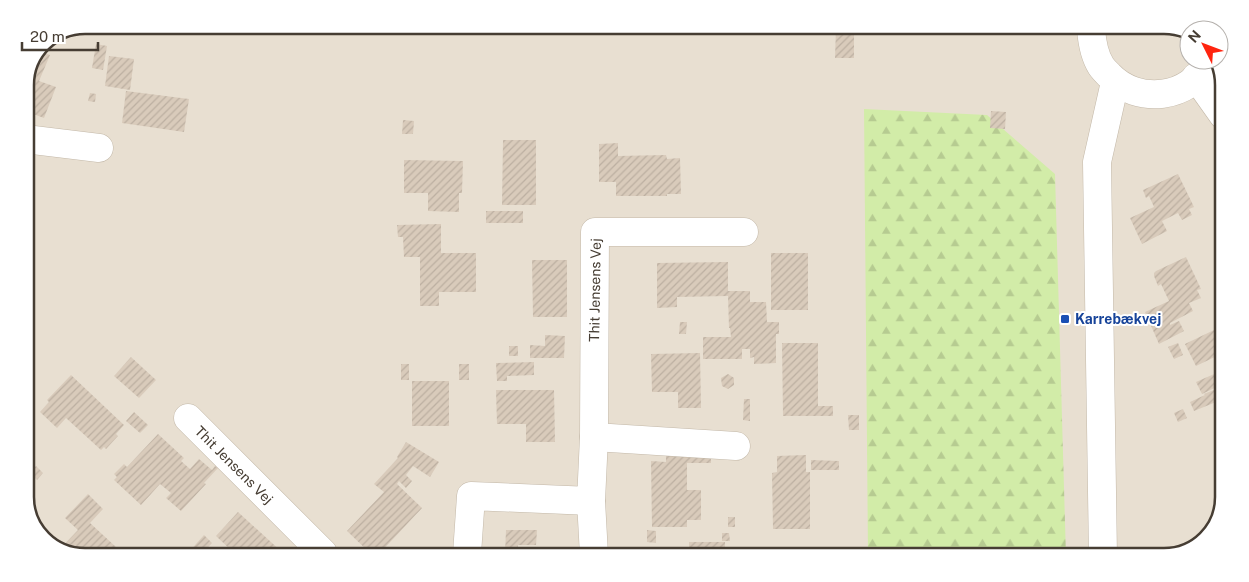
<svg xmlns="http://www.w3.org/2000/svg" width="1249" height="582" font-family="'Public Sans',sans-serif">
	<defs>
		<pattern id="forest-firs" width="22" height="20" patternUnits="userSpaceOnUse" patternTransform="scale(1.25)"><rect width="22" height="20" fill="#d2eca8"/><path d="M5 1l3.5 6h-7zM16 11l3.5 6h-7z" fill="#b6cb91"/></pattern>
		<pattern id="building-hatch" width="6" height="6" patternUnits="userSpaceOnUse" patternTransform="scale(1.25)"><rect width="6" height="6" fill="#d9cbbb"/><path d="M-1 1l2-2M0 6l6-6M5 7l2-2" fill="none" stroke="#bcafa1"/></pattern>
	</defs>
	<rect width="100%" height="100%" fill="#f4eee4"/>
	<path fill="#e8dfd1" d="M 85,25 L 1187,30 L 1189,31 L 1189,60 L 1216,60 L 1224,81 L 1219,520 L 1197,547 L 1164,557 L 62,552 L 37,533 L 25,501 L 25,82 L 43,42 Z"/>
	<path fill="url(#forest-firs)" d="M 864,109 L 987,115 L 1055,174 L 1066,557 L 868,556 Z"/>
	<g fill="url(#building-hatch)">
		<path d="M 253,26 L 268,26 L 268,31 L 253,29 Z"/>
		<path d="M 836,28 L 854,28 L 854,58 L 835,58 Z"/>
		<path d="M 96,44 L 107,46 L 103,70 L 92,68 Z"/>
		<path d="M 39,51 L 50,55 L 39,81 L 56,87 L 44,118 L 25,111 L 25,82 Z"/>
		<path d="M 109,56 L 134,59 L 130,90 L 105,86 Z"/>
		<path d="M 126,91 L 189,99 L 184,132 L 122,123 Z"/>
		<path d="M 90,93 L 96,94 L 95,102 L 88,101 Z"/>
		<path d="M 991,111 L 1006,112 L 1005,129 L 990,128 Z"/>
		<path d="M 403,120 L 414,121 L 413,134 L 402,134 Z"/>
		<path d="M 503,140 L 536,140 L 536,205 L 502,205 Z"/>
		<path d="M 618,143 L 618,156 L 666,155 L 667,159 L 680,158 L 681,194 L 667,194 L 667,196 L 616,196 L 616,182 L 599,182 L 599,144 Z"/>
		<path d="M 404,160 L 463,161 L 462,193 L 459,193 L 459,212 L 428,211 L 428,193 L 404,193 Z"/>
		<path d="M 1178,174 L 1194,207 L 1189,209 L 1192,215 L 1182,220 L 1178,213 L 1162,221 L 1167,231 L 1142,244 L 1130,218 L 1154,207 L 1149,196 L 1146,198 L 1143,190 Z"/>
		<rect x="486" y="211" width="37" height="12"/>
		<path d="M 441,224 L 441,253 L 476,253 L 476,292 L 439,292 L 439,306 L 420,306 L 420,257 L 404,257 L 403,237 L 398,237 L 397,225 Z"/>
		<rect x="771" y="253" width="37" height="57"/>
		<path d="M 1186,257 L 1201,289 L 1197,290 L 1201,298 L 1189,303 L 1193,311 L 1170,323 L 1170,325 L 1179,321 L 1184,331 L 1159,344 L 1145,312 L 1169,301 L 1161,284 L 1158,286 L 1154,276 L 1154,273 L 1156,271 Z"/>
		<path d="M 532,260 L 567,260 L 567,317 L 533,317 Z"/>
		<path d="M 728,262 L 728,291 L 750,291 L 750,302 L 766,302 L 767,322 L 779,322 L 779,334 L 776,334 L 776,363 L 754,364 L 754,357 L 750,358 L 750,349 L 742,349 L 742,359 L 703,359 L 703,337 L 731,337 L 730,328 L 729,328 L 728,296 L 677,297 L 677,307 L 657,308 L 657,263 Z"/>
		<path d="M 680,322 L 687,322 L 686,334 L 679,334 Z"/>
		<path d="M 1214,330 L 1221,343 L 1221,354 L 1196,366 L 1185,344 Z"/>
		<path d="M 545,335 L 565,336 L 564,358 L 530,358 L 530,345 L 545,346 Z"/>
		<path d="M 782,343 L 818,343 L 818,406 L 833,406 L 833,416 L 783,416 Z"/>
		<path d="M 1178,343 L 1183,355 L 1174,359 L 1168,347 Z"/>
		<rect x="509" y="346" width="9" height="10"/>
		<path d="M 700,353 L 701,408 L 678,408 L 678,392 L 652,392 L 651,354 Z"/>
		<path d="M 131,357 L 156,380 L 139,398 L 114,376 Z"/>
		<path d="M 534,362 L 534,375 L 507,376 L 507,381 L 497,381 L 496,363 Z"/>
		<rect x="401" y="364" width="8" height="16"/>
		<rect x="459" y="364" width="10" height="16"/>
		<path d="M 1221,371 L 1221,385 L 1202,394 L 1196,382 Z"/>
		<path d="M 728,374 L 734,378 L 734,385 L 728,389 L 722,386 L 721,378 Z"/>
		<path d="M 71,375 L 124,425 L 116,434 L 118,436 L 106,449 L 104,447 L 101,450 L 66,418 L 57,428 L 40,412 L 49,402 L 47,400 Z"/>
		<rect x="412" y="381" width="37" height="45"/>
		<path d="M 1221,387 L 1221,400 L 1194,411 L 1190,402 L 1205,395 L 1204,394 Z"/>
		<path d="M 496,390 L 554,390 L 555,442 L 526,442 L 526,424 L 497,424 Z"/>
		<path d="M 744,399 L 750,399 L 750,421 L 743,420 Z"/>
		<path d="M 1183,409 L 1187,418 L 1178,422 L 1174,413 Z"/>
		<path d="M 134,412 L 148,425 L 140,433 L 126,421 Z"/>
		<path d="M 848,415 L 859,415 L 859,430 L 849,430 Z"/>
		<path d="M 158,434 L 184,458 L 181,461 L 190,469 L 199,459 L 212,470 L 215,466 L 218,468 L 204,483 L 206,484 L 181,511 L 166,498 L 171,493 L 160,484 L 141,505 L 114,480 L 117,477 L 114,474 L 124,464 L 127,467 Z"/>
		<path d="M 406,442 L 439,462 L 430,477 L 413,466 L 406,475 L 412,481 L 406,488 L 399,481 L 397,484 L 422,508 L 379,554 L 371,554 L 347,531 L 384,492 L 374,484 L 398,458 L 397,457 Z"/>
		<path d="M 666,449 L 711,449 L 711,463 L 687,463 L 687,490 L 701,490 L 701,520 L 687,520 L 687,527 L 652,527 L 651,461 L 666,462 Z"/>
		<path d="M 806,455 L 806,472 L 810,472 L 810,529 L 773,529 L 772,473 L 777,472 L 777,456 Z"/>
		<path d="M 811,460 L 839,461 L 839,470 L 811,470 Z"/>
		<path d="M 36,466 L 43,473 L 37,480 L 30,473 Z"/>
		<path d="M 88,494 L 103,509 L 90,523 L 116,547 L 111,553 L 62,552 L 59,550 L 78,530 L 65,518 Z"/>
		<path d="M 238,512 L 283,553 L 234,553 L 216,536 Z"/>
		<rect x="728" y="517" width="7" height="10"/>
		<path d="M 506,530 L 537,530 L 536,545 L 518,545 L 518,554 L 505,554 Z"/>
		<path d="M 647,530 L 656,531 L 656,543 L 647,542 Z"/>
		<path d="M 722,533 L 729,533 L 730,541 L 722,541 Z"/>
		<path d="M 204,535 L 212,543 L 203,553 L 188,553 Z"/>
		<rect x="689" y="542" width="36" height="13"/>
	</g>
	<g fill="none" stroke-linecap="round" stroke-linejoin="round">
		<g stroke="#c3b8a8" stroke-width="29">
			<g id="minor">
				<path d="M 1091,29 C 1092,42 1094,55 1101,66 C 1103,69 1106,72 1109,75 C 1137,105 1191,100 1209,60"/>
				<path d="M 1196,77 L 1223,115"/>
				<path d="M 25,139 L 99,148"/>
				<path d="M 188,418 L 323,553"/>
				<path d="M 594,437 L 736,446"/>
				<path d="M 591,501 L 594,555"/>
				<path d="M 467,554 L 471,496 L 591,501 L 594,437 L 595,232 L 744,232"/>
				<path d="M 1103,557 L 1097,162 L 1115,82"/>
			</g>
		</g>
		<use href="#minor" stroke="#fff" stroke-width="28"/>
	</g>
	<rect fill="#1a4fb4" stroke="#fff" stroke-width="2" x="1060" y="314" width="10" height="10" rx="2.5"/>
	<g text-anchor="middle" dominant-baseline="central" stroke-width="4" stroke-linejoin="round" paint-order="stroke">
		<g font-size="14" fill="#463d33" stroke="#fff">
			<text transform="translate(595 290) rotate(-89)">Thit Jensens Vej</text>
			<text transform="translate(234 465) rotate(45)">Thit Jensens Vej</text>
		</g>
		<g font-size="14" font-weight="bold" fill="#164399" stroke="#fff" text-anchor="start">
			<text x="1075" y="319">Karrebækvej</text>
		</g>
	</g>
	<path d="M0 0H1249V582H0ZM85 34H1164A51 51 0 0 1 1215 85V497A51 51 0 0 1 1164 548H85A51 51 0 0 1 34 497V85A51 51 0 0 1 85 34Z" fill="#fff" fill-rule="evenodd"/>
	<path fill="none" stroke="#463d33" stroke-width="2.5" d="M85 34H1164A51 51 0 0 1 1215 85V497A51 51 0 0 1 1164 548H85A51 51 0 0 1 34 497V85A51 51 0 0 1 85 34Z"/>
	<g transform="translate(1204 45) rotate(312)"><circle r="24" fill="#ffffff" stroke="#b5b1ad"/>
	<path d="M0-4L9 19L0 12L-9 19Z" fill="#ff240f"/>
	<text y="-8" font-size="14" font-weight="bold" text-anchor="middle" fill="#463d33">N</text>
	</g>
	<path d="M22 42v8h76v-8" fill="none" stroke="#463d33" stroke-width="2.5"/>
	<text x="30" y="42" font-size="15" fill="#463d33" stroke="#ffffff" stroke-width="4" paint-order="stroke">20 m</text>
</svg>
